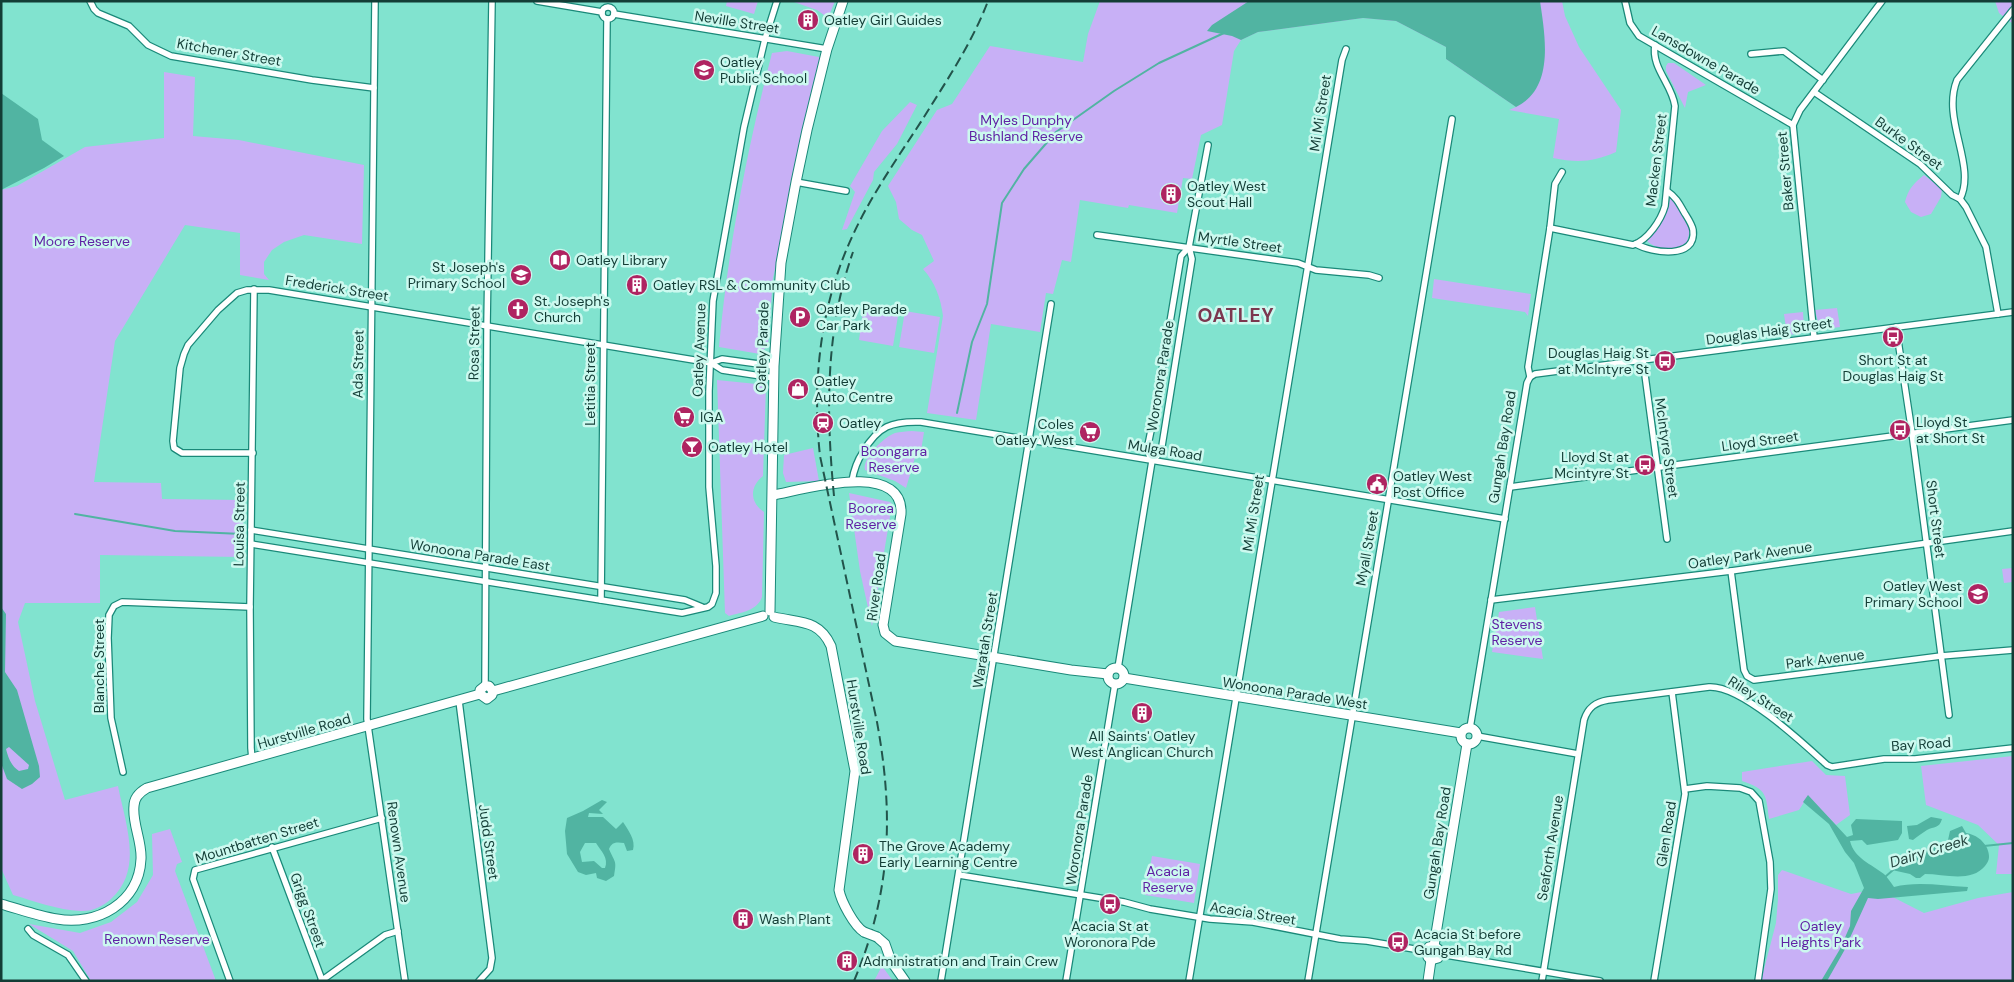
<svg xmlns="http://www.w3.org/2000/svg" width="2014" height="982" font-family="'DM Sans',sans-serif">
	<rect width="100%" height="100%" fill="#81e3cf"/>
	<g fill="#c8b0f6">
		<path d="M 727,1 L 758,1 L 754,14 L 726,6 Z"/>
		<path d="M 835,1 L 828,18 L 817,10 L 794,2 Z"/>
		<path d="M 1100,1 L 1562,1 L 1565,16 L 1579,47 L 1621,110 L 1616,152 C 1593,162 1578,163 1553,158 L 1559,119 L 1509,110 L 1516,107 L 1446,59 L 1446,47 L 1396,21 L 1363,18 L 1258,32 L 1241,40 L 1234,51 L 1222,125 L 1201,135 L 1192,179 L 1183,178 L 1177,213 L 1129,205 L 1128,208 L 1080,200 L 1071,262 L 1062,260 L 1053,294 L 1046,293 L 1040,332 L 991,324 L 976,420 L 927,413 L 943,316 C 941,299 935,282 923,269 L 934,261 L 922,235 L 912,230 L 899,219 L 896,202 L 888,186 L 937,110 L 952,104 L 990,46 L 1083,62 L 1088,34 Z"/>
		<path d="M 1995,1 L 2013,1 L 2013,24 L 1999,13 Z"/>
		<path d="M 787,51 L 819,57 L 822,63 L 773,278 L 768,345 L 760,354 L 719,347 C 728,248 747,149 772,53 Z"/>
		<path d="M 1668,63 L 1674,63 L 1706,85 L 1688,92 L 1685,108 L 1666,71 L 1666,66 Z"/>
		<path d="M 164,72 L 195,77 L 193,136 L 239,140 L 364,165 L 362,244 L 304,235 L 284,242 L 272,250 L 264,262 L 264,274 L 269,280 L 240,275 L 240,233 L 185,225 L 115,341 L 94,482 L 161,483 L 162,499 L 243,500 L 243,557 L 100,555 L 100,603 L 25,603 L 18,622 L 35,701 L 65,800 L 118,786 C 125,823 144,869 111,899 C 103,906 92,912 80,911 C 58,910 34,901 13,895 L 1,868 L 1,190 L 17,186 L 85,147 L 164,138 Z"/>
		<path d="M 910,102 L 917,105 L 897,144 L 874,172 L 873,180 L 847,229 L 842,230 L 855,192 L 850,186 L 882,131 Z"/>
		<path d="M 1924,175 L 1942,189 L 1941,197 L 1931,214 L 1921,217 L 1911,212 L 1905,202 C 1908,189 1914,183 1924,175 Z"/>
		<path d="M 1670,199 L 1674,200 L 1690,230 L 1687,242 C 1678,252 1656,250 1647,241 L 1665,217 Z"/>
		<path d="M 1434,279 L 1531,294 L 1528,316 L 1525,312 L 1432,298 Z"/>
		<path d="M 864,304 L 899,310 L 893,346 L 859,340 Z"/>
		<path d="M 1837,308 L 1840,327 L 1826,329 L 1818,322 L 1815,310 Z"/>
		<path d="M 905,311 L 940,317 L 934,353 L 899,347 Z"/>
		<path d="M 1803,312 L 1804,328 L 1797,334 L 1787,335 L 1784,314 Z"/>
		<path d="M 717,380 L 766,385 L 763,476 C 750,486 749,502 764,512 L 762,597 C 757,611 742,612 729,616 L 725,613 Z"/>
		<path d="M 912,431 L 924,432 L 921,451 L 917,451 L 906,488 L 895,481 L 865,470 C 862,458 884,437 895,433 C 900,432 907,431 912,431 Z"/>
		<path d="M 813,448 L 819,481 L 786,482 L 783,473 L 784,455 Z"/>
		<path d="M 849,493 L 890,502 L 892,504 L 872,626 L 860,571 Z"/>
		<path d="M 2013,568 L 2013,582 L 2004,583 L 2002,569 Z"/>
		<path d="M 1535,607 L 1543,659 L 1492,652 L 1499,612 Z"/>
		<path d="M 2013,756 L 2013,874 L 1996,874 L 1999,845 L 1978,825 L 1926,805 L 1921,766 Z"/>
		<path d="M 1812,761 L 1826,775 L 1845,776 L 1850,815 L 1836,825 L 1808,796 L 1799,810 L 1769,819 C 1766,795 1767,789 1742,781 L 1742,772 Z"/>
		<path d="M 170,829 L 182,862 L 177,864 L 175,871 L 216,981 L 91,981 L 73,951 L 29,924 L 80,933 L 111,922 L 137,902 L 153,875 L 152,834 Z"/>
		<path d="M 1152,856 L 1200,864 L 1194,903 L 1145,895 Z"/>
		<path d="M 1782,870 L 1851,894 L 1877,889 L 1924,913 L 1978,898 L 2013,892 L 2013,981 L 1761,981 L 1776,923 L 1778,899 L 1778,875 Z"/>
		<path d="M 882,966 L 893,981 L 874,981 Z"/>
	</g>
	<g fill="#51b4a2" fill-rule="evenodd">
		<path d="M 1249,1 L 1540,1 C 1545,36 1555,88 1516,107 L 1446,59 L 1446,47 L 1396,21 L 1363,18 L 1258,32 L 1241,40 L 1232,36 L 1207,31 L 1212,25 Z"/>
		<path d="M 1,93 L 38,119 L 42,140 L 64,156 L 44,168 L 1,190 Z"/>
		<path d="M 1,607 L 6,614 L 5,672 L 17,690 L 39,766 L 40,777 L 32,784 L 22,789 L 7,779 L 1,763 ZM 9,747 L 29,765 L 28,769 L 19,771 C 11,766 8,757 6,749 Z"/>
		<path d="M 1808,795 L 1847,837 L 1853,835 L 1851,825 L 1856,819 L 1902,821 L 1902,833 L 1898,840 L 1867,845 L 1862,840 L 1850,841 C 1854,858 1871,864 1884,874 C 1888,878 1891,883 1894,887 C 1917,881 1943,886 1968,887 L 1967,891 L 1878,899 L 1868,898 L 1844,951 L 1827,981 L 1821,981 L 1840,949 L 1850,926 L 1851,911 L 1864,888 L 1854,863 L 1845,852 L 1829,824 L 1803,802 Z"/>
		<path d="M 602,800 L 607,802 L 599,810 L 603,814 L 589,813 L 588,817 L 603,817 L 616,829 L 623,822 C 628,830 636,840 633,850 L 627,851 L 624,843 C 616,842 612,842 609,849 C 615,863 617,860 614,876 L 606,881 L 597,878 L 596,873 L 586,875 L 578,872 L 567,854 L 565,831 L 567,818 L 583,811 ZM 585,843 L 596,843 C 601,851 609,858 605,868 L 602,868 L 594,861 L 582,862 L 580,852 Z"/>
		<path d="M 1931,817 L 1942,819 C 1939,829 1934,826 1927,830 C 1922,833 1917,837 1913,840 L 1909,839 L 1907,826 L 1917,825 Z"/>
		<path d="M 1962,826 L 1966,833 C 1976,835 1982,839 1987,848 C 1990,856 1990,860 1985,866 C 1971,883 1944,874 1925,874 L 1920,878 L 1916,878 L 1910,874 L 1892,870 L 1897,860 L 1925,850 L 1932,844 L 1937,844 L 1941,849 L 1946,849 L 1950,831 Z"/>
	</g>
	<g fill="none" stroke-linecap="round" stroke-linejoin="round">
		<g stroke="#51b4a2" stroke-width="2">
			<path d="M 957,413 L 972,342 L 987,304 L 1002,203 L 1024,169 L 1056,132 L 1114,91 L 1159,63 L 1224,33"/>
			<path d="M 75,514 L 175,531 L 242,534"/>
			<path d="M 1984,846 L 2013,843"/>
			<path d="M 1885,877 L 1893,870"/>
		</g>
		<g stroke="#1a8979" stroke-width="8">
			<g id="street">
				<path d="M 90,1 L 94,9 L 98,13 L 129,26 L 148,45 L 171,56 L 312,80 L 374,88"/>
				<path d="M 375,1 L 367,719 L 405,981"/>
				<path d="M 537,1 L 602,12"/>
				<path d="M 1625,1 L 1630,23 L 1639,36 L 1793,125"/>
				<circle cx="608" cy="13" r="6"/>
				<path d="M 614,14 L 827,49"/>
				<path d="M 1751,54 L 1784,51 L 1823,80"/>
				<path d="M 1814,92 L 1920,164 L 1952,195 L 1960,199 L 1966,207 L 1986,247 L 1998,314"/>
				<path d="M 796,182 L 846,191"/>
				<path d="M 1960,199 C 1977,165 1941,120 1957,80 L 2013,10"/>
				<path d="M 1550,228 L 1633,245 C 1648,240 1661,220 1665,206 L 1675,106 C 1672,84 1651,68 1655,45"/>
				<path d="M 1097,235 L 1298,263 L 1316,270 L 1369,275 L 1379,278"/>
				<path d="M 1636,244 C 1652,253 1697,260 1693,230 C 1692,224 1687,217 1684,212 C 1679,203 1676,197 1667,191"/>
				<path d="M 1896,327 L 1912,433 L 1949,715"/>
				<path d="M 1814,337 L 1793,125 L 1800,110 L 1882,1"/>
				<path d="M 1643,360 L 1667,539"/>
				<path d="M 711,363 L 722,359 L 774,366"/>
				<path d="M 1530,377 L 1535,374 L 2013,312"/>
				<path d="M 253,453 L 182,453 L 174,448 L 173,441 L 180,368 L 184,354 L 188,345 L 218,310 L 237,293 L 247,290 L 269,290 L 700,361 L 711,363 L 722,370 L 774,378"/>
				<path d="M 1152,461 L 1147,450 L 1156,406 L 1181,256 L 1189,247"/>
				<path d="M 852,481 C 854,469 857,461 863,452 C 878,426 892,421 921,422 L 1505,519"/>
				<path d="M 1510,487 L 2013,420"/>
				<path d="M 251,530 L 685,600 L 702,607"/>
				<path d="M 251,544 L 682,613 L 708,607 L 712,604 L 716,593 L 716,566 L 709,487 L 709,391 L 713,301 L 744,127 L 765,39 L 777,1"/>
				<path d="M 1731,571 L 1744,670 L 1747,676 L 1754,680 L 1941,656 L 2013,650"/>
				<path d="M 601,600 L 607,19"/>
				<path d="M 1491,600 L 1731,571 L 2013,531"/>
				<path d="M 1118,668 L 1152,461 L 1161,452 L 1192,259 L 1189,247 L 1208,145"/>
				<path d="M 485,686 L 487,326 L 492,1"/>
				<path d="M 459,701 L 492,958 L 490,969 L 479,981"/>
				<path d="M 1470,728 L 1527,383 L 1530,377 L 1528,367 L 1550,228 L 1555,184 L 1562,172"/>
				<path d="M 1477,736 L 1578,754"/>
				<path d="M 252,759 L 251,748 L 250,607 L 254,289"/>
				<path d="M 123,772 L 111,718 L 108,638 L 109,615 L 114,606 L 122,602 L 250,607"/>
				<path d="M 1685,789 L 1707,786 L 1740,788 L 1751,792 L 1759,801 L 1770,862 L 1771,889 L 1758,981"/>
				<path d="M 272,847 L 322,980"/>
				<path d="M 959,875 L 1124,902 L 1150,909 L 1210,919 L 1253,922 L 1340,939 L 1367,941 L 1426,951"/>
				<path d="M 28,929 L 33,935 L 68,955 L 86,981"/>
				<path d="M 1440,954 L 1600,981"/>
				<path d="M 230,981 L 193,879 L 195,870 L 382,818"/>
				<path d="M 321,981 L 385,935 L 398,931"/>
				<path d="M 941,981 L 1051,304"/>
				<path d="M 1066,981 L 1115,684"/>
				<path d="M 1189,981 L 1342,60 L 1346,49"/>
				<path d="M 1308,981 L 1452,119"/>
				<path d="M 1542,981 L 1584,720 C 1588,707 1596,702 1608,700 L 1709,687 C 1741,685 1803,743 1827,765 L 1832,767 L 1884,759 L 1915,759 L 2013,748"/>
				<path d="M 1654,981 L 1685,794 L 1672,692"/>
			</g>
		</g>
		<g stroke="#1a8979" stroke-width="11">
			<g id="secondary">
				<path d="M 773,495 C 802,490 904,459 901,514 L 883,625 L 885,633 L 895,641 L 1071,670 L 1108,674"/>
				<path d="M 770,611 L 774,366 L 781,263 L 796,182 L 807,130 L 827,49 L 843,1"/>
				<path d="M 774,617 C 799,623 819,619 831,646 L 855,771 L 839,890 C 841,901 854,926 864,932"/>
				<circle cx="1116" cy="676" r="8"/>
				<path d="M 1124,678 L 1461,733"/>
				<path d="M 493,691 L 763,616"/>
				<path d="M 480,694 L 480,690 L 485,686 L 489,686 L 493,691"/>
				<path d="M 480,694 L 487,699 L 492,695 L 493,691"/>
				<circle cx="1469" cy="736" r="8"/>
				<path d="M 1,904 C 19,909 38,916 57,919 C 97,926 139,903 141,859 C 142,841 132,823 134,806 C 134,798 140,792 147,788 L 480,694"/>
				<path d="M 877,937 L 885,944 L 891,961 L 905,981"/>
				<path d="M 1434,946 L 1467,744"/>
				<path d="M 1431,960 L 1438,958 L 1440,954 L 1438,949 L 1434,946"/>
				<path d="M 1431,960 L 1428,957 L 1426,951 L 1429,947 L 1434,946"/>
				<path d="M 1428,981 L 1431,960"/>
			</g>
		</g>
		<use href="#street" stroke="#fff" stroke-width="5.5"/>
		<use href="#secondary" stroke="#fff" stroke-width="9"/>
		<g stroke="#22544b" stroke-width="2" stroke-dasharray="10 5" stroke-linecap="butt">
			<path d="M 834,496 C 826,413 825,331 853,252"/>
			<path d="M 854,981 C 891,893 894,815 877,722 L 820,456 C 812,382 820,306 852,237 C 871,195 899,156 924,117 C 947,80 972,43 988,1"/>
		</g>
		<g stroke="#1a8979" stroke-width="11" stroke-linecap="butt">
			<path id="secondary-bridge" d="M 864,932 L 877,937"/>
		</g>
		<use href="#secondary-bridge" stroke="#fff" stroke-width="9"/>
	</g>
	<defs>
		<g id="building-disc" transform="scale(1.125)"><circle r="9.5" fill="#af2461" stroke="#ccf9ef"/><path d="M-4-6H4V6H1V3H-1V6H-4ZM-2.5-4.3h1.7v1.8h-1.7ZM.8-4.3h1.7v1.8H.8ZM-2.5-1h1.7V.8h-1.7ZM.8-1h1.7V.8H.8Z" fill="#fff"/></g>
		<g id="school-disc" transform="scale(1.125)"><circle r="9.5" fill="#af2461" stroke="#ccf9ef"/><path d="M0-5L7-2L0 1L-7-2ZM-4 1L0 2.5L4 1V4Q0 6-4 4Z" fill="#fff"/></g>
		<g id="library-disc" transform="scale(1.125)"><circle r="9.5" fill="#af2461" stroke="#ccf9ef"/><path d="M-6-4Q-3-5.5-.7-3.5V5Q-3 3-6 4ZM6-4Q3-5.5 .7-3.5V5Q3 3 6 4Z" fill="#fff"/></g>
		<g id="church-disc" transform="scale(1.125)"><circle r="9.5" fill="#af2461" stroke="#ccf9ef"/><path d="M-1.2-6h2.4v3.5h3.3v2.4h-3.3V6h-2.4V-.1h-3.3v-2.4h3.3Z" fill="#fff"/></g>
		<g id="parking-disc" transform="scale(1.125)"><circle r="9.5" fill="#af2461" stroke="#ccf9ef"/><path d="M-3.5-5.5H1a3.5 3.5 0 0 1 0 7H-1V5.5H-3.5ZM-1-3.4V-.6H.8a1.4 1.4 0 0 0 0-2.8Z" fill="#fff"/></g>
		<g id="bus-disc" transform="scale(1.125)"><circle r="9.5" fill="#af2461" stroke="#ccf9ef"/><path d="M-5-6H5V4H4V6H2V4H-2V6H-4V4H-5ZM-3.5-4V0h7V-4ZM-3.5 1.2v1.5H-2V1.2ZM2 1.2v1.5H3.5V1.2Z" fill="#fff"/></g>
		<g id="shop-disc" transform="scale(1.125)"><circle r="9.5" fill="#af2461" stroke="#ccf9ef"/><path d="M-5-2.5h2.3a2.7 3.5 0 0 1 5.4 0H5L5.5 6h-11ZM-1.5-2.5h3a1.5 2.3 0 0 0-3 0Z" fill="#fff"/></g>
		<g id="supermarket-disc" transform="scale(1.125)"><circle r="9.5" fill="#af2461" stroke="#ccf9ef"/><path d="M-6-5.5h2.5l.6 2H6L4.5 2H-2.5L-4.4-4H-6ZM-1.5 3.2a1.3 1.3 0 1 0 .1 0ZM3 3.2a1.3 1.3 0 1 0 .1 0Z" fill="#fff"/></g>
		<g id="station-disc" transform="scale(1.125)"><circle r="9.5" fill="#af2461" stroke="#ccf9ef"/><path d="M-3-6H3Q5-6 5-4V2Q5 4 3 4L4.5 6H3L1.5 4h-3L-3 6H-4.5L-3 4Q-5 4-5 2V-4Q-5-6-3-6ZM-3.5-4v3h7v-3ZM-3.5 1v1.5H-2V1ZM2 1v1.5H3.5V1Z" fill="#fff"/></g>
		<g id="bar-disc" transform="scale(1.125)"><circle r="9.5" fill="#af2461" stroke="#ccf9ef"/><path d="M-6-5H6L.8 .8V4.5H3.5V6h-7V4.5H-.8V.8Z" fill="#fff"/></g>
		<g id="civic-disc" transform="scale(1.125)"><circle r="9.5" fill="#af2461" stroke="#ccf9ef"/><path d="M-.6-6.5H3V-4.5H.6V-3L4-1V1h2V6H-6V1h2V-1L-.6-3ZM-1.2 2.5V6h2.4V2.5Z" fill="#fff"/></g>
	</defs>
	<g fill-rule="evenodd">
		<use href="#building-disc" x="808" y="20"/>
		<use href="#school-disc" x="704" y="70"/>
		<use href="#building-disc" x="1171" y="194"/>
		<use href="#library-disc" x="560" y="260"/>
		<use href="#school-disc" x="521" y="275"/>
		<use href="#building-disc" x="637" y="285"/>
		<use href="#church-disc" x="518" y="309"/>
		<use href="#parking-disc" x="800" y="317"/>
		<use href="#bus-disc" x="1893" y="337"/>
		<use href="#bus-disc" x="1665" y="361"/>
		<use href="#shop-disc" x="798" y="389"/>
		<use href="#supermarket-disc" x="684" y="417"/>
		<use href="#station-disc" x="823" y="423"/>
		<use href="#bus-disc" x="1900" y="430"/>
		<use href="#supermarket-disc" x="1090" y="432"/>
		<use href="#bar-disc" x="692" y="447"/>
		<use href="#bus-disc" x="1645" y="465"/>
		<use href="#civic-disc" x="1377" y="484"/>
		<use href="#school-disc" x="1978" y="594"/>
		<use href="#building-disc" x="1142" y="713"/>
		<use href="#building-disc" x="863" y="854"/>
		<use href="#bus-disc" x="1110" y="904"/>
		<use href="#building-disc" x="743" y="919"/>
		<use href="#bus-disc" x="1398" y="942"/>
		<use href="#building-disc" x="847" y="961"/>
	</g>
	<g text-anchor="middle" dominant-baseline="central" stroke-width="5" stroke-linejoin="round" paint-order="stroke">
		<g font-size="14" fill="#133d36" stroke="#ccf9ef" text-anchor="start">
			<text x="824" y="20">Oatley Girl Guides</text>
			<text x="720" y="62">Oatley<tspan x="720" dy="16">Public School</tspan></text>
			<text x="1187" y="186">Oatley West<tspan x="1187" dy="16">Scout Hall</tspan></text>
			<text x="576" y="260">Oatley Library</text>
			<text x="505" y="267" text-anchor="end">St Joseph's<tspan x="505" dy="16">Primary School</tspan></text>
			<text x="653" y="285">Oatley RSL &amp; Community Club</text>
			<text x="534" y="301">St. Joseph's<tspan x="534" dy="16">Church</tspan></text>
			<text x="816" y="309">Oatley Parade<tspan x="816" dy="16">Car Park</tspan></text>
			<text x="1649" y="353" text-anchor="end">Douglas Haig St<tspan x="1649" dy="16">at McIntyre St</tspan></text>
			<text x="1893" y="360" text-anchor="middle">Short St at<tspan x="1893" dy="16">Douglas Haig St</tspan></text>
			<text x="814" y="381">Oatley<tspan x="814" dy="16">Auto Centre</tspan></text>
			<text x="700" y="417">IGA</text>
			<text x="1916" y="422">Lloyd St<tspan x="1916" dy="16">at Short St</tspan></text>
			<text x="839" y="423">Oatley</text>
			<text x="1074" y="424" text-anchor="end">Coles<tspan x="1074" dy="16">Oatley West</tspan></text>
			<text x="708" y="447">Oatley Hotel</text>
			<text x="1629" y="457" text-anchor="end">Lloyd St at<tspan x="1629" dy="16">Mcintyre St</tspan></text>
			<text x="1393" y="476">Oatley West<tspan x="1393" dy="16">Post Office</tspan></text>
			<text x="1962" y="586" text-anchor="end">Oatley West<tspan x="1962" dy="16">Primary School</tspan></text>
			<text x="1142" y="736" text-anchor="middle">All Saints' Oatley<tspan x="1142" dy="16">West Anglican Church</tspan></text>
			<text x="879" y="846">The Grove Academy<tspan x="879" dy="16">Early Learning Centre</tspan></text>
			<text x="759" y="919">Wash Plant</text>
			<text x="1110" y="926" text-anchor="middle">Acacia St at<tspan x="1110" dy="16">Woronora Pde</tspan></text>
			<text x="1414" y="934">Acacia St before<tspan x="1414" dy="16">Gungah Bay Rd</tspan></text>
			<text x="863" y="961">Administration and Train Crew</text>
		</g>
		<g font-size="14" fill="#133d36" stroke="#ccf9ef">
			<text transform="translate(737 22) rotate(9)">Neville Street</text>
			<text transform="translate(229 52) rotate(10)">Kitchener Street</text>
			<text transform="translate(1706 60) rotate(30)">Lansdowne Parade</text>
			<text transform="translate(1320 113) rotate(-81)">Mi Mi Street</text>
			<text transform="translate(1909 143) rotate(36)">Burke Street</text>
			<text transform="translate(1656 160) rotate(-83)">Macken Street</text>
			<text transform="translate(1785 171) rotate(-95)">Baker Street</text>
			<text transform="translate(1240 242) rotate(8)">Myrtle Street</text>
			<text transform="translate(337 288) rotate(9)">Frederick Street</text>
			<text transform="translate(1769 331) rotate(-8)">Douglas Haig Street</text>
			<text transform="translate(474 343) rotate(-89)">Rosa Street</text>
			<text transform="translate(762 347) rotate(-88)">Oatley Parade</text>
			<text transform="translate(699 350) rotate(-88)">Oatley Avenue</text>
			<text transform="translate(358 364) rotate(-89)">Ada Street</text>
			<text transform="translate(1160 376) rotate(-81)">Woronora Parade</text>
			<text transform="translate(590 384) rotate(-90)">Letitia Street</text>
			<text transform="translate(1760 441) rotate(-8)">Lloyd Street</text>
			<text transform="translate(1502 447) rotate(-81)">Gungah Bay Road</text>
			<text transform="translate(1667 448) rotate(82)">McIntyre Street</text>
			<text transform="translate(1165 450) rotate(9)">Mulga Road</text>
			<text transform="translate(1253 513) rotate(-81)">Mi Mi Street</text>
			<text transform="translate(1936 519) rotate(83)">Short Street</text>
			<text transform="translate(239 524) rotate(-89)">Louisa Street</text>
			<text transform="translate(1367 548) rotate(-80)">Myall Street</text>
			<text transform="translate(480 555) rotate(9)">Wonoona Parade East</text>
			<text transform="translate(1750 555) rotate(-8)">Oatley Park Avenue</text>
			<text transform="translate(876 587) rotate(-82)">River Road</text>
			<text transform="translate(985 640) rotate(-81)">Waratah Street</text>
			<text transform="translate(1825 659) rotate(-7)">Park Avenue</text>
			<text transform="translate(99 666) rotate(-90)">Blanche Street</text>
			<text transform="translate(1295 693) rotate(9)">Wonoona Parade West</text>
			<text transform="translate(1761 699) rotate(32)">Riley Street</text>
			<text transform="translate(859 727) rotate(81)">Hurstville Road</text>
			<text transform="translate(304 731) rotate(-16)">Hurstville Road</text>
			<text transform="translate(1921 744) rotate(-4)">Bay Road</text>
			<text transform="translate(1079 830) rotate(-81)">Woronora Parade</text>
			<text transform="translate(1666 834) rotate(-81)">Glen Road</text>
			<text transform="translate(257 840) rotate(-17)">Mountbatten Street</text>
			<text transform="translate(489 842) rotate(82)">Judd Street</text>
			<text transform="translate(1437 843) rotate(-81)">Gungah Bay Road</text>
			<text transform="translate(1550 848) rotate(-81)">Seaforth Avenue</text>
			<text transform="translate(399 852) rotate(82)">Renown Avenue</text>
			<text transform="translate(308 910) rotate(70)">Grigg Street</text>
			<text transform="translate(1253 913) rotate(9)">Acacia Street</text>
		</g>
		<g font-size="14" fill="#6021a4" stroke="#ccf9ef">
			<text x="1026" y="120">Myles Dunphy<tspan x="1026" dy="16">Bushland Reserve</tspan></text>
			<text x="82" y="241">Moore Reserve</text>
			<text x="894" y="451">Boongarra<tspan x="894" dy="16">Reserve</tspan></text>
			<text x="871" y="508">Boorea<tspan x="871" dy="16">Reserve</tspan></text>
			<text x="1517" y="624">Stevens<tspan x="1517" dy="16">Reserve</tspan></text>
			<text x="1168" y="871">Acacia<tspan x="1168" dy="16">Reserve</tspan></text>
			<text x="1821" y="926">Oatley<tspan x="1821" dy="16">Heights Park</tspan></text>
			<text x="157" y="939">Renown Reserve</text>
		</g>
		<g font-size="15" font-style="italic" fill="#274640" stroke="#ccf9ef">
			<text transform="translate(1929 851) rotate(-17)">Dairy Creek</text>
		</g>
		<g font-size="19" font-weight="bold" letter-spacing="1" fill="#7c374f" stroke="#ccf9ef">
			<text x="1236" y="315">OATLEY</text>
		</g>
	</g>
	<rect width="2014" height="982" fill="none" stroke="#133d36" stroke-width="5"/>
</svg>
